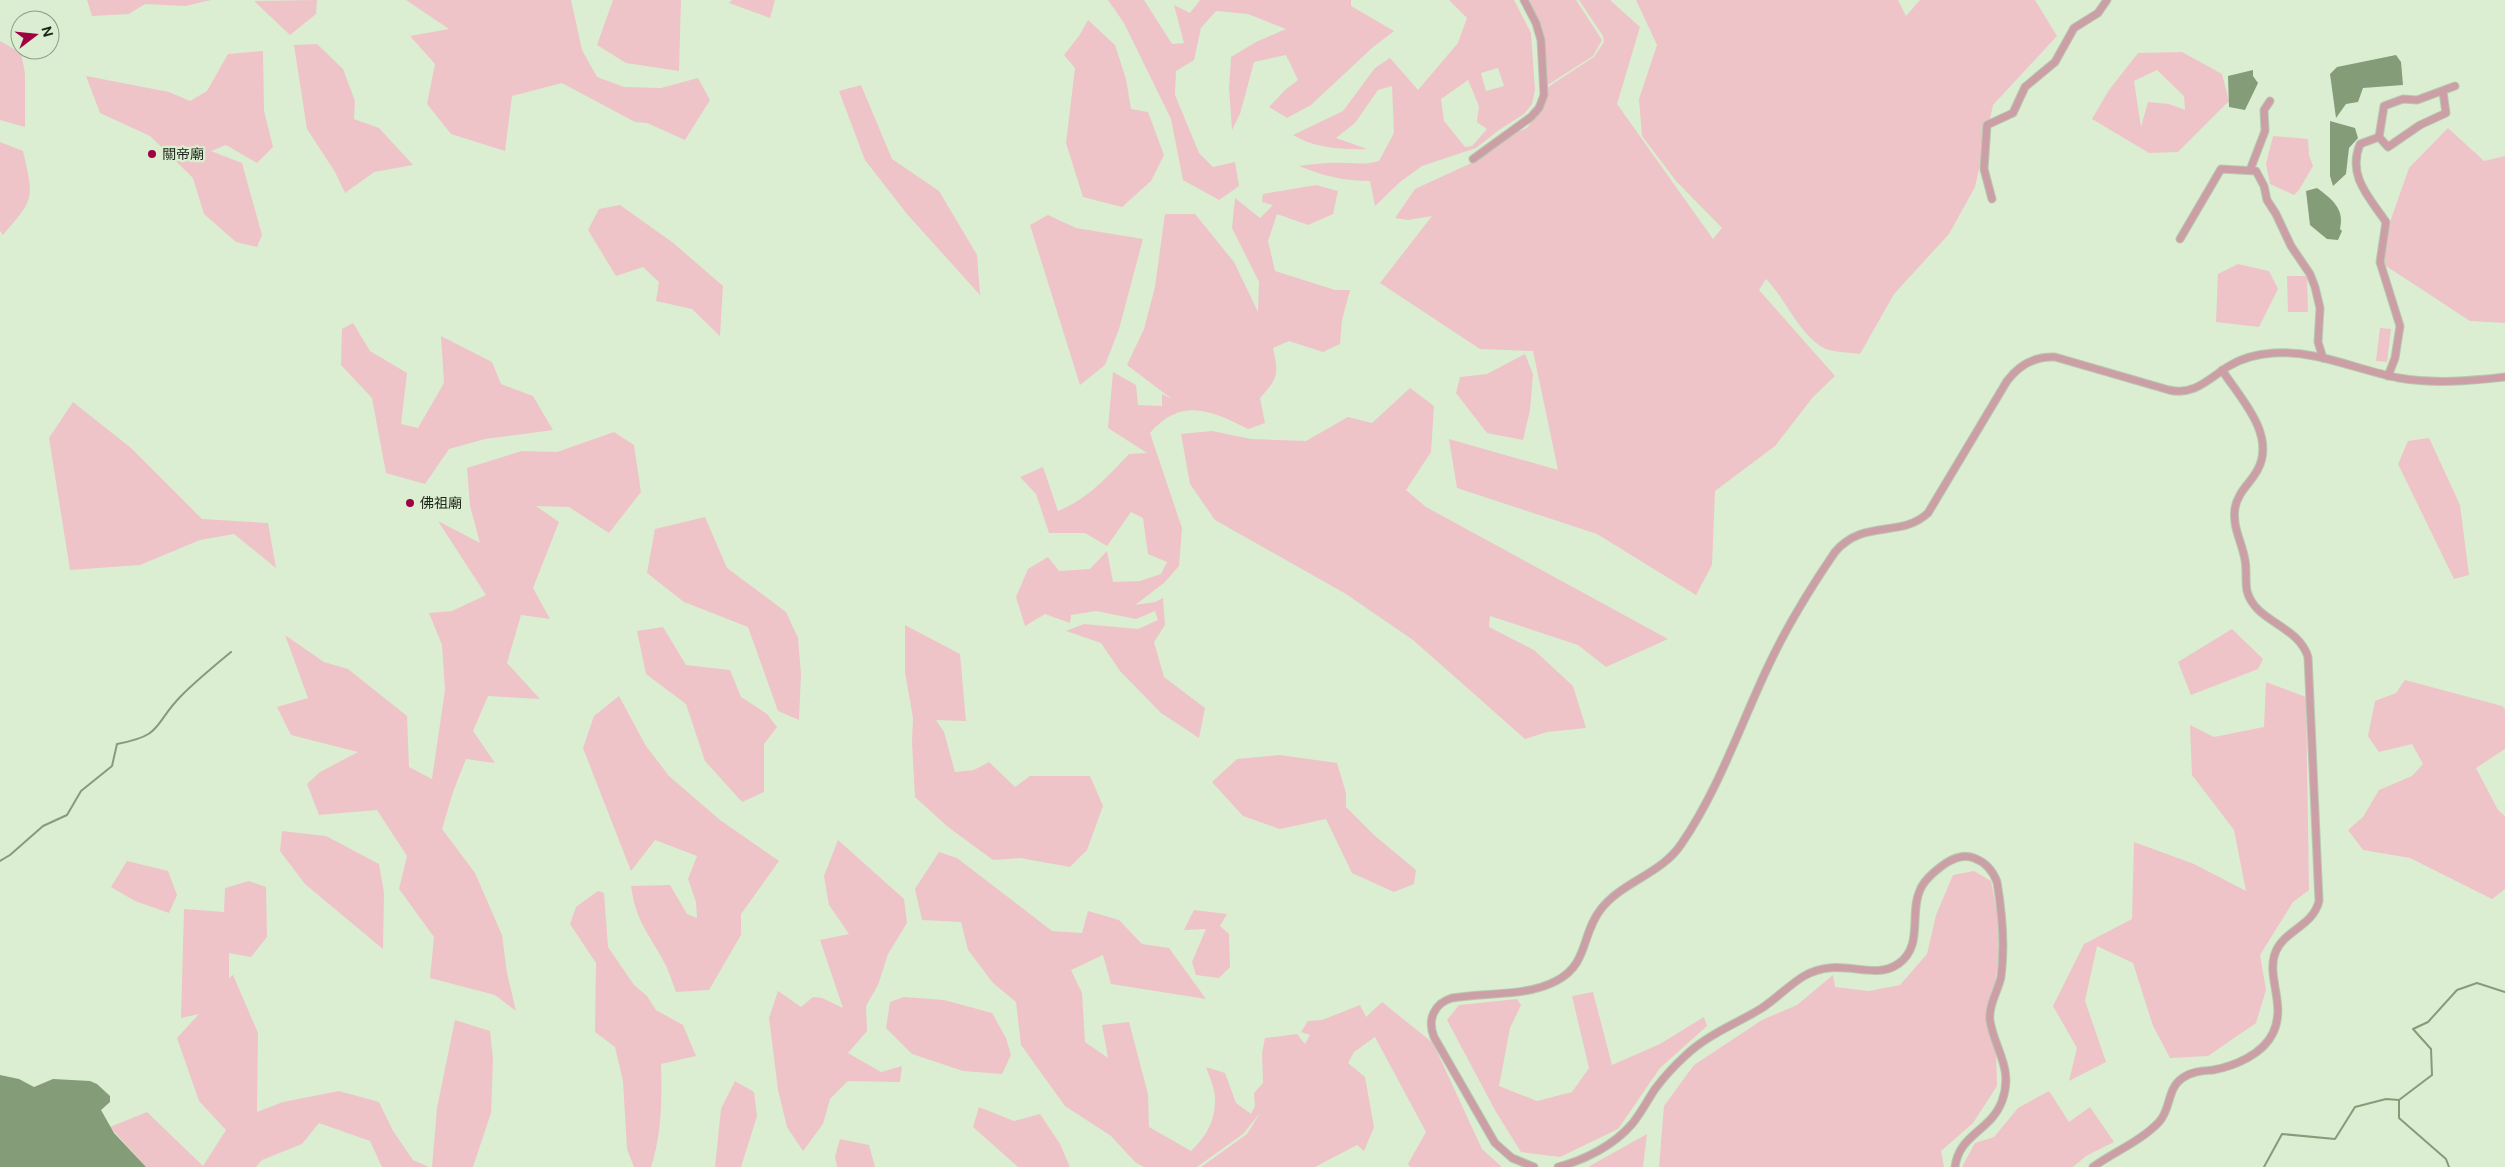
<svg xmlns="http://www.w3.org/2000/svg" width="2505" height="1167" font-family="'DM Sans','Noto Sans TC',sans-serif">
	<rect width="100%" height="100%" fill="#dbeed1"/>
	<g fill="#eec4c9" fill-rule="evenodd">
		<path d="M 87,0 L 211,0 L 185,6 L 145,4 L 129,14 L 92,16 Z"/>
		<path d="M 317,0 L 316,14 L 290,35 L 254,1 Z"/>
		<path d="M 406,0 L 571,0 L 582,50 L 597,77 L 624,87 L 661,88 L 698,78 L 710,100 L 685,140 L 647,123 L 635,122 L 562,83 L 512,96 L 505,151 L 451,134 L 427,104 L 435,64 L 410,36 L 449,29 Z"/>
		<path d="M 613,0 L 681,0 L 679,71 L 626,63 L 597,45 Z"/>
		<path d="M 732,0 L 775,0 L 770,18 L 729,3 Z"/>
		<path d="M 1108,0 L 1144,0 L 1172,44 L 1184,43 L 1174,5 L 1190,13 L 1200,0 L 1351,0 L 1351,6 L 1394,31 L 1372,48 L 1311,105 L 1287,118 L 1269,107 L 1285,90 L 1298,80 L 1286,55 L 1254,62 L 1240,114 L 1232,130 L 1229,88 L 1231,57 L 1256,42 L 1286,29 L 1248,14 L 1216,11 L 1201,28 L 1194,60 L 1176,71 L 1175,95 L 1199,153 L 1213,167 L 1235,162 L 1239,186 L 1219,200 L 1183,180 L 1171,119 L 1124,23 Z"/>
		<path d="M 1449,0 L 1514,0 L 1531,33 L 1535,90 L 1532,104 L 1524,114 L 1499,130 L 1476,148 L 1422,166 L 1400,182 L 1375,206 L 1370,181 C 1345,181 1323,176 1299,166 C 1314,164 1329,162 1344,163 C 1358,163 1364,165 1379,161 L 1394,133 L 1392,86 L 1378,90 L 1355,123 L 1336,138 L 1367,149 C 1343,150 1314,148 1293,135 L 1343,111 L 1375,68 L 1390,58 L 1418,90 L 1458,43 L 1467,18 ZM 1498,68 L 1504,86 L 1486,91 L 1481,73 ZM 1468,80 L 1479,106 L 1477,122 L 1487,129 L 1472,146 L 1465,147 L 1444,121 L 1441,99 Z"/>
		<path d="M 1528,0 L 1576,0 L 1602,40 L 1593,56 L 1546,86 L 1543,55 Z"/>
		<path d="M 1579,0 L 1610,0 L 1640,27 L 1617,104 L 1713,239 L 1722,228 L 1676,181 L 1642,136 L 1639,99 L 1657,45 L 1636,0 L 1898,0 L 1906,16 L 1920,0 L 2035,0 L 2057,36 L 1993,105 L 1975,187 L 1949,234 L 1894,294 L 1860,354 C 1850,352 1831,353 1822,347 C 1797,331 1786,299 1766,279 L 1759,290 L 1835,376 L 1813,397 L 1775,446 L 1715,491 L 1712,565 L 1696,595 L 1597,534 L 1457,488 L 1449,439 L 1558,470 L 1533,351 L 1480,349 L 1380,283 L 1432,216 L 1408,220 L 1395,218 L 1415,189 L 1480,159 L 1505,137 L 1527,128 L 1547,98 L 1548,87 L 1594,57 L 1604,42 L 1603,36 Z"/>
		<path d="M 1088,20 L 1115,45 L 1126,79 L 1131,109 L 1148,112 L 1164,155 L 1151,181 L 1122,207 L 1083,197 L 1066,143 L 1075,68 L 1064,55 L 1079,36 Z"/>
		<path d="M 0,41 L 21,53 L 25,73 L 25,127 L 0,120 Z"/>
		<path d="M 317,44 L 343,69 L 355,101 L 354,119 L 379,128 L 413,165 L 374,172 L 345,193 L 335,172 L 307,129 L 294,45 Z"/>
		<path d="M 263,51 L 264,111 L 273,147 L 257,163 L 226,145 L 211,151 L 242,163 L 262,235 L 257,247 L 236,242 L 204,214 L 193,178 L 150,136 L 100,113 L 86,76 L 169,92 L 190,101 L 207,91 L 228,54 Z"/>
		<path d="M 2182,52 L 2222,74 L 2229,101 L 2178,152 L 2149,153 L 2092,119 L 2109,90 L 2138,53 ZM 2157,70 L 2184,96 L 2185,110 L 2169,104 L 2148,102 L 2141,127 L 2134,81 Z"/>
		<path d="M 861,85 L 892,159 L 939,191 L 977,255 L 980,295 L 907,214 L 865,160 L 839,91 Z"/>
		<path d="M 2448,128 L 2484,161 L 2505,156 L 2505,323 L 2470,321 L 2383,264 L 2391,219 L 2409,168 Z"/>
		<path d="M 2273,136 L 2308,139 L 2309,155 L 2313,166 L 2299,190 L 2294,195 L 2270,184 L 2266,164 Z"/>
		<path d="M 0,142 L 23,151 C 34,199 35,198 3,235 L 0,231 Z"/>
		<path d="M 1316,185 L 1338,191 L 1333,214 L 1308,225 L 1277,214 L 1268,241 L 1275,271 L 1335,290 L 1350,290 L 1342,320 L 1340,344 L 1323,352 L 1289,341 L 1273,348 C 1279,375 1278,378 1260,398 L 1265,423 L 1248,429 C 1211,410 1181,397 1150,433 L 1182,528 L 1179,566 L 1164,583 L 1135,605 L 1155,602 L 1163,598 L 1165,625 L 1154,642 L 1164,677 L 1205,708 L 1199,738 L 1161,713 L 1120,671 L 1101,643 L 1066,631 L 1084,624 L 1138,629 L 1158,620 L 1155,611 L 1136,619 L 1096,611 L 1071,615 L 1070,623 L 1045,614 L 1025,626 L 1016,597 L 1028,569 L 1048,557 L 1059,571 L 1090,569 L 1107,551 L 1113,582 L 1140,581 L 1161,574 L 1167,562 L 1148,554 L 1143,518 L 1131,512 L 1107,546 L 1085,533 L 1049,533 L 1036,494 L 1020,477 L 1043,467 L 1058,511 C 1088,499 1107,477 1129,454 L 1147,453 L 1108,428 L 1113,372 L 1136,385 L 1138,405 L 1162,406 L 1162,394 L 1172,399 L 1127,365 L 1144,329 L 1155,287 L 1165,214 L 1195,214 L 1234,262 L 1258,312 L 1259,282 L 1232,228 L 1235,198 L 1260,218 L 1273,205 L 1262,202 L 1263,194 Z"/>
		<path d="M 620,205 L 672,242 L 723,286 L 720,336 L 692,309 L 656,301 L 659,282 L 643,267 L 616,276 L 588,230 L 599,209 Z"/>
		<path d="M 1048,215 L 1076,228 L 1143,239 L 1119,329 L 1105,365 L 1080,385 L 1030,225 Z"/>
		<path d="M 2238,264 L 2269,271 L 2278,289 L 2259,327 L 2216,322 L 2218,274 Z"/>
		<path d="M 2287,276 L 2307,276 L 2308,312 L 2288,312 Z"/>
		<path d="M 353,323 L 370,351 L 407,373 L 401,424 L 418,428 L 444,383 L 441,336 L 492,362 L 501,384 L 533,396 L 553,430 L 485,439 L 449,449 L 425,484 L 386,473 L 372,398 L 341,365 L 342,329 Z"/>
		<path d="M 2380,328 L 2391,329 L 2387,362 L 2376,361 Z"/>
		<path d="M 1525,354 L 1533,374 L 1530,410 L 1523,440 L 1487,433 L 1456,393 L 1460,377 L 1487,374 Z"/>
		<path d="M 1410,388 L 1434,406 L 1431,452 L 1406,490 L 1426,507 L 1668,639 L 1606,667 L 1578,645 L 1490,616 L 1489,627 L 1534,650 L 1573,686 L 1586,728 L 1547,732 L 1525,739 L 1413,640 L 1346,594 L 1215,520 L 1190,484 L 1181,434 L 1212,431 L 1251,439 L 1306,441 L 1348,417 L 1372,423 Z"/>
		<path d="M 73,402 L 131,448 L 202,519 L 268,523 L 276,568 L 234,534 L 200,540 L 140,565 L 70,570 L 49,438 Z"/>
		<path d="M 614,432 L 634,445 L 641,492 L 609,533 L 569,507 L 536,506 L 559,522 L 533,588 L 550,619 L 521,615 L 507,663 L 540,699 L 488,696 L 473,731 L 495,763 L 466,759 L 453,792 L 442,829 L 475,873 L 502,935 L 507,973 L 516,1011 L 495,995 L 430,978 L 434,937 L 399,889 L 407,856 L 377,810 L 319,815 L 307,784 L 320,772 L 358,752 L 291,735 L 277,707 L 308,698 L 285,635 L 324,662 L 348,669 L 407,716 L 409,767 L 432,779 L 445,690 L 442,645 L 429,613 L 452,611 L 486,595 L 438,521 L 480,543 L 470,506 L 467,468 L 522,451 L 557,452 Z"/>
		<path d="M 2429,438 L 2460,505 L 2469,575 L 2454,579 L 2398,464 L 2408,441 Z"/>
		<path d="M 705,517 L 727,568 L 786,612 L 798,638 L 801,674 L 799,720 L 778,711 L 748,627 L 684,602 L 647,573 L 655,529 Z"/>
		<path d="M 905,625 L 960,654 L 966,721 L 936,720 L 944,732 L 955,772 L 974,770 L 989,762 L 1015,787 L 1030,776 L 1090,776 L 1103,806 L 1087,850 L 1070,867 L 1020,858 L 993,860 L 948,827 L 915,797 L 912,742 L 913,718 L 905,672 Z"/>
		<path d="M 663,627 L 686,665 L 730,670 L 741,697 L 767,714 L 777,727 L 764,744 L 764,792 L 742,802 L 705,761 L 686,704 L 646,674 L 637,631 Z"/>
		<path d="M 2232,629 L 2263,659 L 2258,669 L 2191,695 L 2178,662 Z"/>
		<path d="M 2405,680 L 2502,706 L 2505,709 L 2505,749 L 2476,768 L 2498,810 L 2505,816 L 2505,889 L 2492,899 L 2410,858 L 2363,850 L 2348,830 L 2363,817 L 2379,790 L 2412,776 L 2423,764 L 2412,744 L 2379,752 L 2368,736 L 2375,701 L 2396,693 Z"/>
		<path d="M 2266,682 L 2306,697 L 2309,890 L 2293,902 L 2260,955 L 2266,990 L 2256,1023 L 2208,1056 L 2170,1058 L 2153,1026 L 2133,963 L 2097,946 L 2085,1001 L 2106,1062 L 2069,1081 L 2077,1048 L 2053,1006 L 2084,944 L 2132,919 L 2134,842 L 2194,864 L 2246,891 L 2234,830 L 2192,775 L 2190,725 L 2214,737 L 2264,727 Z"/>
		<path d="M 619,696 L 646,746 L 669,776 L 720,820 L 779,861 L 741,914 L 741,935 L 709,990 L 676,992 C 672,982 669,971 664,962 C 648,932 636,922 631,886 L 670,885 L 687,914 L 697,918 L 696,902 L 688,879 L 697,856 L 655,840 L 631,871 L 583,748 L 594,716 Z"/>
		<path d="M 1280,755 L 1337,763 L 1346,793 L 1346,807 L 1375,836 L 1416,870 L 1414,884 L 1394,892 L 1352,873 L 1326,819 L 1280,829 L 1243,816 L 1212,782 L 1237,759 Z"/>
		<path d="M 282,831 L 326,836 L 379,864 L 384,893 L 383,949 L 305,884 L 280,851 Z"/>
		<path d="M 838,840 L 904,899 L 907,923 L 888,954 L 878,985 L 866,1006 L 867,1031 L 848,1053 L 881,1072 L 902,1066 L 900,1082 L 848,1081 L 830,1099 L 823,1124 L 803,1151 L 787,1127 L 778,1090 L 769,1018 L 778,991 L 801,1007 L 813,997 L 822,998 L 843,1008 L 820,940 L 849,934 L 829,905 L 824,876 Z"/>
		<path d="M 939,852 L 957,858 L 1052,931 L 1082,933 L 1088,911 L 1119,920 L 1142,944 L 1169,948 L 1206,999 L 1111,984 L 1103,955 L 1071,970 L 1082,993 L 1085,1042 L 1108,1058 L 1102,1025 L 1129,1022 L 1148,1094 L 1149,1127 L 1191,1151 C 1206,1137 1216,1120 1215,1098 C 1215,1088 1209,1076 1206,1067 L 1225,1073 L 1236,1103 L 1251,1114 L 1255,1106 L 1254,1093 L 1263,1083 L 1262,1053 L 1265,1038 L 1297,1034 L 1305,1044 L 1310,1035 L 1301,1032 L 1308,1021 L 1322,1020 L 1360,1005 L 1366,1017 L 1382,1002 L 1433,1043 L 1482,1149 L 1502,1167 L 1410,1167 L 1408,1164 L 1426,1132 L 1375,1037 L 1354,1052 L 1348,1063 L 1365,1077 L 1374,1127 L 1364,1151 L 1357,1145 L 1315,1167 L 1201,1167 L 1247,1134 L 1260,1113 L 1243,1134 L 1197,1167 L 1144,1167 L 1135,1162 L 1111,1136 L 1065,1106 L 1021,1045 L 1016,1002 L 993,983 L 968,950 L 961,922 L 922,920 L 915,889 Z"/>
		<path d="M 127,861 L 168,871 L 177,895 L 169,913 L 135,901 L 111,887 Z"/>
		<path d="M 1974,871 L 1991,881 L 1997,912 L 1999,956 L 1994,990 L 1988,1009 L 1996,1045 L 1997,1086 L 1973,1123 L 1941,1151 L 1944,1167 L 1659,1167 L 1664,1106 L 1694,1065 L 1762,1020 L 1797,1005 L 1833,975 L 1835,987 L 1869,991 L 1900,985 L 1927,954 L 1936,915 L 1953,875 Z"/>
		<path d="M 249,881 L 266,887 L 267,937 L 251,957 L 229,953 L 229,978 L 233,975 L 258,1033 L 257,1112 L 283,1102 L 339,1091 L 379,1102 L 393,1131 L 413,1160 L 429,1167 L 382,1167 L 370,1141 L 319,1123 L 302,1144 L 262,1160 L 256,1167 L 146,1167 L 110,1127 L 147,1112 L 203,1166 L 226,1130 L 199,1101 L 177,1038 L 199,1014 L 181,1018 L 184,909 L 224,912 L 225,888 Z"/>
		<path d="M 598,891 L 604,893 L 608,947 L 634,985 L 647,996 L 656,1010 L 683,1025 L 696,1056 L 661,1064 C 662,1098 662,1134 651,1167 L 634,1167 L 627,1149 L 623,1081 L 615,1047 L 595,1032 L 596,963 L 570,924 L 576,907 Z"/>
		<path d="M 1194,910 L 1227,914 L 1220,926 L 1229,934 L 1230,967 L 1219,978 L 1196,975 L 1192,962 L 1206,929 L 1184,930 Z"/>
		<path d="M 1593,992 L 1612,1065 L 1660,1044 L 1704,1017 L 1707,1026 L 1660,1068 L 1618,1129 L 1560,1157 L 1521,1152 L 1496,1112 L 1447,1020 L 1459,1005 L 1517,999 L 1521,1005 L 1510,1028 L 1499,1086 L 1537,1101 L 1572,1092 L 1589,1068 L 1572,996 Z"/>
		<path d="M 904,997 L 944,1000 L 992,1013 L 1006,1038 L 1011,1055 L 1002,1074 L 963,1071 L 912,1054 L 886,1028 L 890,1002 Z"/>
		<path d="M 455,1020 L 490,1031 L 493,1059 L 491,1113 L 473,1167 L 432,1167 L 437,1108 Z"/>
		<path d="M 735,1081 L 754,1092 L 757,1116 L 741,1167 L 715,1167 L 721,1109 Z"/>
		<path d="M 2049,1091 L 2069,1122 L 2090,1107 L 2114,1142 L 2086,1156 L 2073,1167 L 1962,1167 L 1975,1143 L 1994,1137 L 2018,1108 Z"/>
		<path d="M 979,1107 L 1014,1121 L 1040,1114 L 1060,1144 L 1070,1167 L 1018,1167 L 973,1127 Z"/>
		<path d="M 1647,1134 L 1643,1167 L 1588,1167 Z"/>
		<path d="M 840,1139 L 869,1145 L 875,1167 L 837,1167 L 835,1157 Z"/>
	</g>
	<g fill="#849c78">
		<path d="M 2396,55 L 2401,62 L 2403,85 L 2363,88 L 2358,102 L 2346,104 L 2336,118 L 2330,74 L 2337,67 Z"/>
		<path d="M 2253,70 L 2253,76 L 2258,83 L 2245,110 L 2229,107 L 2228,76 Z"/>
		<path d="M 2330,121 L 2355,128 L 2358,138 L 2349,148 L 2346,174 L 2333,186 L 2330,176 Z"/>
		<path d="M 2317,188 C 2332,199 2345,209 2340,229 L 2342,231 L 2338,240 L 2327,239 L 2310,225 L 2306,191 Z"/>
		<path d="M 0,1075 L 19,1079 L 34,1087 L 53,1079 L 90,1081 L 97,1084 L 110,1096 L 110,1102 L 101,1110 L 114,1133 L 146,1167 L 0,1167 Z"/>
	</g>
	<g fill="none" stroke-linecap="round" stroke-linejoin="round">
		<g stroke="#849c78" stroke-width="2">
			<path d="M 0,861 L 10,855 L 43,826 L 67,815 L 81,791 L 112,766 L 117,744 C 165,735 152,725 182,695 C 197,680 214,666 231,652"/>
			<path d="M 2264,1167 L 2282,1134 L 2335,1139 L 2355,1107 L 2386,1099 L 2399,1100"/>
			<path d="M 2449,1167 L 2446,1159 L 2399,1118 L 2399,1100 L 2432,1075 L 2431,1049 L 2413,1029 L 2428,1022 L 2457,990 L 2477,983 L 2505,992"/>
		</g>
		<g stroke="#b8c9b0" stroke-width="9">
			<g id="minor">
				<path d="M 2379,137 L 2388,147 L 2420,125 L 2446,113 L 2443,92"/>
				<path d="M 1473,159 L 1531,117 L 1539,108 L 1544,95 L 1541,40 L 1536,23 L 1524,0"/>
				<path d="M 2250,170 L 2265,131 L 2264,110 L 2270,101"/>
				<path d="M 1992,199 L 1984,169 L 1987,125 L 2013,113 L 2025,87 L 2055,62 L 2074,28 L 2098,13 L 2107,0"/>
				<path d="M 2180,239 L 2221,169 L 2256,171 L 2264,186 L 2267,200 L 2276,214 L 2291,246 L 2310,274 L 2315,287 L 2320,308 L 2318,342 L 2323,358"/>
				<path d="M 2388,376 L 2395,358 L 2400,326 L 2380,262 L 2386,222 C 2369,197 2347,176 2360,144 L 2379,137 L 2384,106 L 2403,99 L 2417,100 L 2455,86"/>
				<path d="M 1534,1167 L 1512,1158 L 1495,1143 L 1434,1037 C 1427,1020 1434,1003 1452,998 C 1485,992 1526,997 1556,981 C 1589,964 1581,934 1601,909 C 1623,881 1662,874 1682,843 C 1717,792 1739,729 1765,673 C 1784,631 1809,590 1835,552 C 1864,518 1900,539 1928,513 L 2007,381 C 2019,365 2035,356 2055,357 L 2169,390 C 2195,396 2209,378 2229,366 C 2242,358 2258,354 2273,353 C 2317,350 2357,370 2399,378 C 2434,384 2470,381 2505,377"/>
				<path d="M 1558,1167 C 1585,1160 1614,1145 1632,1124 C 1641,1113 1647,1101 1655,1089 C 1664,1077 1674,1066 1685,1056 C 1708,1034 1736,1024 1762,1008 C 1777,998 1789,985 1804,976 C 1840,955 1872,982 1898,964 C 1924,946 1909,914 1920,890 C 1924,880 1936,870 1946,863 C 1954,858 1964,854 1974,858 C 1985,862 1993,871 1997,882 C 2002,912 2005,947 2001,977 C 1998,991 1988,1006 1990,1021 C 1995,1050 2014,1069 2002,1101 C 1991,1131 1959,1134 1955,1167"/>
				<path d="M 2093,1167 C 2114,1152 2141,1141 2159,1122 C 2172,1108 2166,1088 2184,1077 C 2193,1071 2203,1071 2213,1070 C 2235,1066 2263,1054 2273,1033 C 2287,1004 2265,976 2276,951 C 2285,930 2313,926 2319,901 L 2308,657 C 2298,625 2255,622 2247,591 C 2245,581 2247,570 2245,560 C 2242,542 2232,527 2235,508 C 2238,491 2251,483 2258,469 C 2276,434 2240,398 2222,370"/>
			</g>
		</g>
		<use href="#minor" stroke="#cc9fa6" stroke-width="7"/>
	</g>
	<g fill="#a00141" stroke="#dbeed1" stroke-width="2">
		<circle cx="152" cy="154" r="5"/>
		<circle cx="410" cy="503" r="5"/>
	</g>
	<g text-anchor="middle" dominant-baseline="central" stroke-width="4.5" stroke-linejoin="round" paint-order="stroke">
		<g font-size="14" fill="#1b2217" stroke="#dbeed1" text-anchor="start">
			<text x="162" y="154">關帝廟</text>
			<text x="420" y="503">佛祖廟</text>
		</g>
	</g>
	<g transform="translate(35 35) rotate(74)"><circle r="24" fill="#dbeed1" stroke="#8e9c87"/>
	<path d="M0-4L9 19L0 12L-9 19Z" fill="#a00141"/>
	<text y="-8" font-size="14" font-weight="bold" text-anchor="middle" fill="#1b2217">N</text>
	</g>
</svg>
